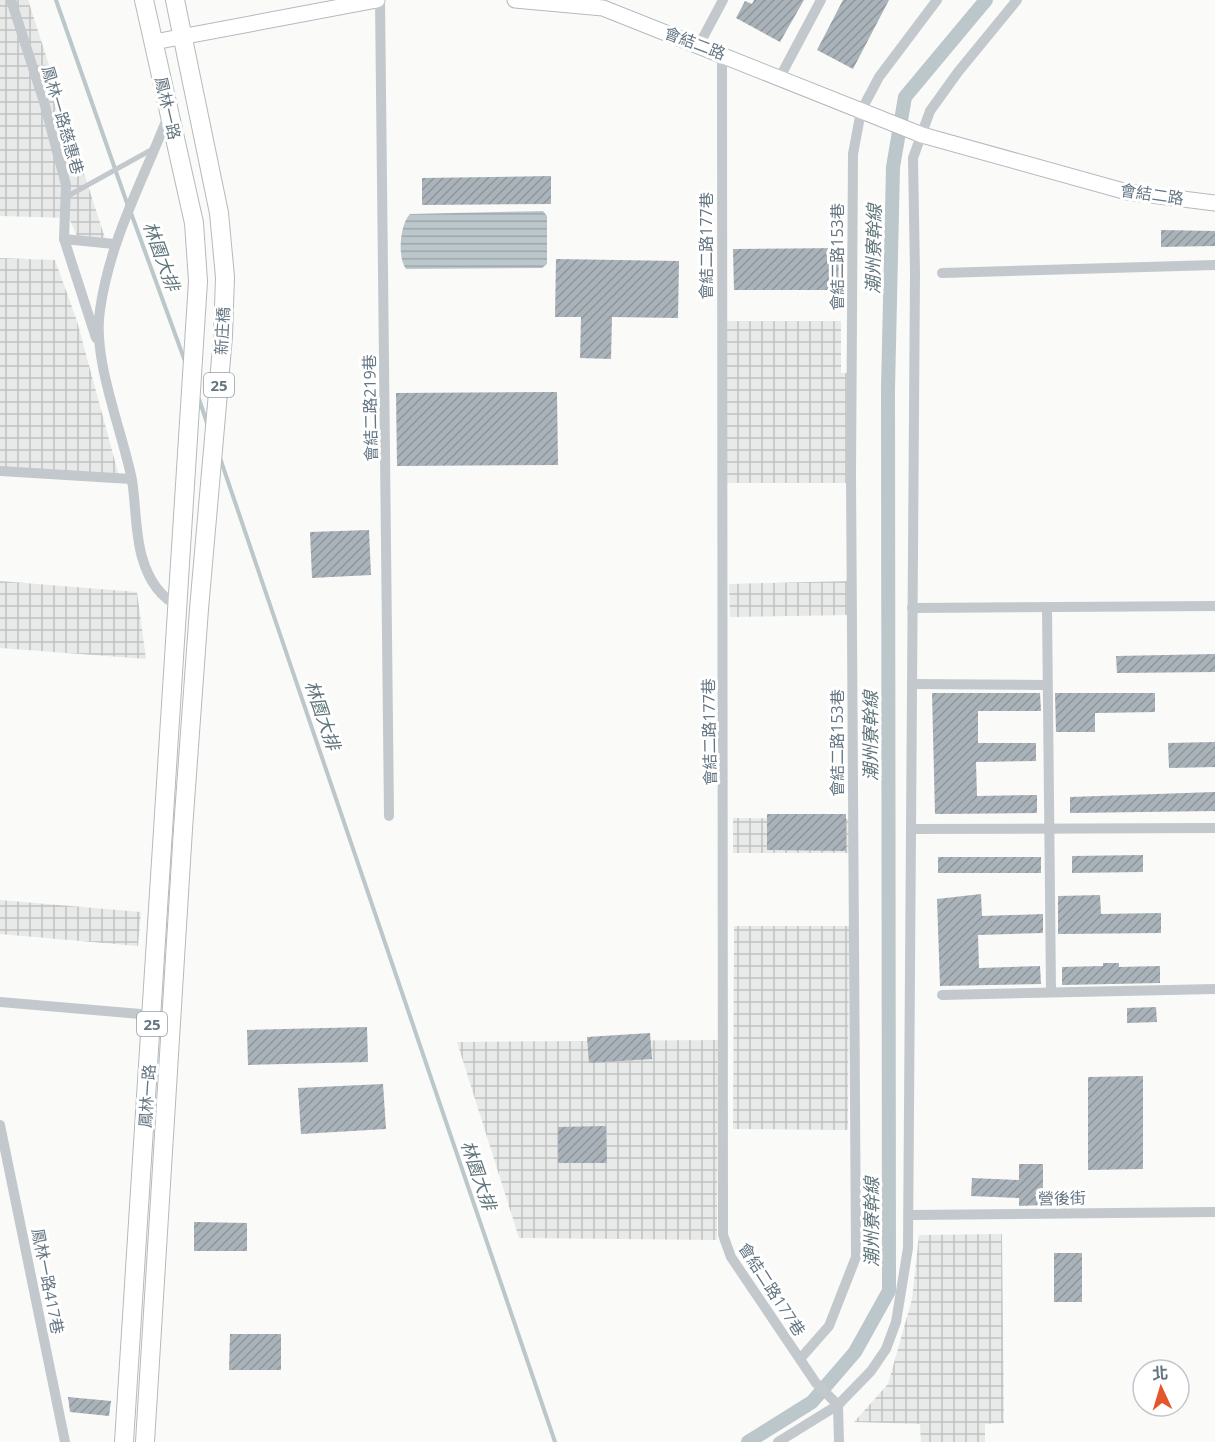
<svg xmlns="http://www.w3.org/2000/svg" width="1215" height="1442" font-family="'Open Sans','Noto Sans TC',sans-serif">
	<defs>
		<pattern id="industrial-grid" width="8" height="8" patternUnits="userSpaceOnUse" patternTransform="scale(1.5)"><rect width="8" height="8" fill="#e8e9e9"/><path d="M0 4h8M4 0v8" fill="none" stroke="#c0c1c2"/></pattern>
		<pattern id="water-rules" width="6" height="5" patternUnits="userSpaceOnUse" patternTransform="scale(1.5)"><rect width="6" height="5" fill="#bbc7cb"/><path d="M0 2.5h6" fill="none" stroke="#9ca6aa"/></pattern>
		<pattern id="building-hatch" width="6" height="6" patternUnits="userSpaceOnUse" patternTransform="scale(1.5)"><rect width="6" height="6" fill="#aab3b9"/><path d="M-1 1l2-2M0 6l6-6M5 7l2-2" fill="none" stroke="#8e969c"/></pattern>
	</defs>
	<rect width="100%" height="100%" fill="#fafaf8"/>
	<g fill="url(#industrial-grid)">
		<path d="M 0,0 L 28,0 L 105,238 L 79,241 L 69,218 L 0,216 Z"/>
		<path d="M 0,258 L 55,260 L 77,321 L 120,480 L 0,472 Z"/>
		<path d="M 727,321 L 841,321 L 841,373 L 849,373 L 850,483 L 727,483 Z"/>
		<path d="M 0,581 L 137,592 L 146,659 L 0,648 Z"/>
		<path d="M 848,581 L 848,615 L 730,617 L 729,584 Z"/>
		<path d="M 733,818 L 850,819 L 850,853 L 733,853 Z"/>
		<path d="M 0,900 L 141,912 L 138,946 L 0,934 Z"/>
		<path d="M 734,926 L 849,926 L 848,1130 L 733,1129 Z"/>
		<path d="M 718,1040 L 717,1240 L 519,1238 L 457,1042 Z"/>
		<path d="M 1002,1234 L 1004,1423 L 985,1424 L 985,1442 L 921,1442 L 920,1424 L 854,1422 L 888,1384 L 912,1299 L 919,1235 Z"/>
	</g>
	<path fill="url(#water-rules)" d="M 543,211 L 547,216 L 547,264 L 542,268 L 406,269 C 397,257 400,224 410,214 Z"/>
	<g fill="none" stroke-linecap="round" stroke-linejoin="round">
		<g stroke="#bbc7cb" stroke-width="4">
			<path d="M 56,0 L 128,206"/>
			<path d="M 131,213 L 186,364"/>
			<path d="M 199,399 L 208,426"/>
			<path d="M 220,458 L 555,1442"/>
		</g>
		<path stroke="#bbc7cb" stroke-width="14" d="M 748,1442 L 812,1402 L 855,1352 L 889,1291 L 888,389 L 893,167 L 905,97 L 986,0"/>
	</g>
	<g fill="url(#building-hatch)">
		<path d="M 754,0 L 804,0 L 780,42 L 736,18 L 745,1 L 752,4 Z"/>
		<path d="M 843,0 L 889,0 L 853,69 L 817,50 Z"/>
		<path d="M 551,176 L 551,204 L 422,205 L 422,178 Z"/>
		<path d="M 1161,230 L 1215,231 L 1215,246 L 1161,247 Z"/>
		<path d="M 845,248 L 845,290 L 734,290 L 733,249 Z"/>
		<path d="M 556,259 L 679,261 L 678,318 L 612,317 L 611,359 L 580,358 L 581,317 L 555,317 Z"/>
		<path d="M 557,392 L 558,465 L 397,466 L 396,393 Z"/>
		<path d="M 369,530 L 371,575 L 312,578 L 310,532 Z"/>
		<path d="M 1215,654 L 1215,672 L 1117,673 L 1116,656 Z"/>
		<path d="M 932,693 L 1040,693 L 1041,711 L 978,711 L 978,743 L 1036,743 L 1036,761 L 976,762 L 977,796 L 1037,795 L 1037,813 L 935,814 Z"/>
		<path d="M 1055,693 L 1155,693 L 1155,712 L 1095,713 L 1095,732 L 1056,732 Z"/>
		<path d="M 1215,742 L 1215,767 L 1169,768 L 1168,743 Z"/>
		<path d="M 1215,792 L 1215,811 L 1070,813 L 1070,797 Z"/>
		<path d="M 767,814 L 846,814 L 846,851 L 767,850 Z"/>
		<path d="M 1143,855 L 1143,872 L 1072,873 L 1072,856 Z"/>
		<rect x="938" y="857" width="103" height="16"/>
		<path d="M 981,894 L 982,916 L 1043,914 L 1043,933 L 978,935 L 979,968 L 1040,966 L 1041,984 L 940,986 L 937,899 Z"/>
		<path d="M 1100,895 L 1101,914 L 1161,913 L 1161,933 L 1058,934 L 1058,896 Z"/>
		<path d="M 1103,963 L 1119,963 L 1119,967 L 1160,966 L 1160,983 L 1062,985 L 1062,967 L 1103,966 Z"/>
		<path d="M 1156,1007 L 1157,1022 L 1127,1023 L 1127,1008 Z"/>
		<path d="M 367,1027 L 368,1062 L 248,1065 L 247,1030 Z"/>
		<path d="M 650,1033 L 652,1059 L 589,1063 L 587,1037 Z"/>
		<path d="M 1143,1076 L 1143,1169 L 1088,1170 L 1088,1077 Z"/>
		<path d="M 383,1084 L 386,1129 L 301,1134 L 298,1088 Z"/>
		<path d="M 606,1126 L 607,1163 L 558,1163 L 558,1127 Z"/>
		<path d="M 1019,1164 L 1043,1164 L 1043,1205 L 1019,1206 L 1019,1198 L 971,1196 L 972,1178 L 1019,1180 Z"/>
		<path d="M 194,1222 L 247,1223 L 247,1251 L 194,1251 Z"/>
		<rect x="1054" y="1253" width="28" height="49"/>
		<path d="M 230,1334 L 281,1334 L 281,1370 L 229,1370 Z"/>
		<path d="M 68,1397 L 111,1401 L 109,1416 L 70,1412 Z"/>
	</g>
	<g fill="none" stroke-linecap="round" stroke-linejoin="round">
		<g stroke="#b3babf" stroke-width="17">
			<g id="secondary">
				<path d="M 515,0 L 603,8 L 922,135 L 1127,192 L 1215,203"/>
				<path d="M 154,42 L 377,0"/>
			</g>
		</g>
		<g stroke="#b5babe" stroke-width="20">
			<g id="primary">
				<path d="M 124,1442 L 198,281 L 194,223 L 144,0"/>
				<path d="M 145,1442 L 183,829 L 199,609 L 223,336 L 225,277 L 219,213 L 175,0"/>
			</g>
		</g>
		<path stroke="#c3c8cc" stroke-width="5" d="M 66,197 L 151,150"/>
		<g stroke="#c3c8cc" stroke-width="10">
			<path d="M 11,0 L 44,102 L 66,185 L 64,239 L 96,338"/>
			<path d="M 380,0 L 389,816"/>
			<path d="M 699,45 L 723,0"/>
			<path d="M 722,53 L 723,1235 L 731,1257 L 816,1383 L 838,1405 L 839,1442"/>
			<path d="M 780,77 L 821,0"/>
			<path d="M 168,116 C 143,181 110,239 100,310 C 92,359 122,430 132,480 C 136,505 135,533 142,557 C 148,578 159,597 179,606"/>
			<path d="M 64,239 L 114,244"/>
			<path d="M 942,273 L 1215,265"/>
			<path d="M 0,471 L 131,479"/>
			<path d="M 912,608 L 1215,606"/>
			<path d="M 1047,608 L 1051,991"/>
			<path d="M 912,684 L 1046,685"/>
			<path d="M 912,829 L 1215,828"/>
			<path d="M 942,995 L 1215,989"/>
			<path d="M 0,1002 L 152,1015"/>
			<path d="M 0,1125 L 65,1442"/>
			<path d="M 909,1215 L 1215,1212"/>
			<path d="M 800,1359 L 829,1326 L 856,1257 L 851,476 L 853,154 L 861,111 L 879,77 L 937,0"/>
			<path d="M 778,1442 L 838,1405 L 871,1371 L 886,1349 L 896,1322 L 908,1248 L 915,273 L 913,158 L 930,111 L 958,72 L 1017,0"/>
		</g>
		<use href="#secondary" stroke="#fff" stroke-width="15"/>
		<use href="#primary" stroke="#fff" stroke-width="18"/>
	</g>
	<g text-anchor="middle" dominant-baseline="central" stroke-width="6" stroke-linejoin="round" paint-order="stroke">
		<g fill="#fff" stroke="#939fa8" stroke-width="1.5">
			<rect x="204" y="373" width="30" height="24" rx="4.5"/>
			<rect x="137" y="1012" width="30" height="24" rx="4.5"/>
		</g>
		<g font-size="15" font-weight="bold" fill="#657683">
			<text x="219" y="385">25</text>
			<text x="152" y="1024">25</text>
		</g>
		<g font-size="16" fill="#657683" stroke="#fff">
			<text transform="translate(695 43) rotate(21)">會結二路</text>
			<text transform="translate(168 108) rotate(77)">鳳林一路</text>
			<text transform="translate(63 120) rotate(74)">鳳林一路慈惠巷</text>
			<text transform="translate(1152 194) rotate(8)">會結二路</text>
			<text transform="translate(706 246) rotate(-90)">會結二路177巷</text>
			<text transform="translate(837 257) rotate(-90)">會結二路153巷</text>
			<text transform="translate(222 331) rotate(-87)">新庄橋</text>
			<text transform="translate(370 408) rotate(-91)">會結二路219巷</text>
			<text transform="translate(709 732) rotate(-91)">會結二路177巷</text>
			<text transform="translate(837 743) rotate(-90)">會結二路153巷</text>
			<text transform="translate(147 1096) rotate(-86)">鳳林一路</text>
			<text transform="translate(1062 1198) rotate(-1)">營後街</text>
			<text transform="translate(48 1281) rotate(79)">鳳林一路417巷</text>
			<text transform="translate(772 1289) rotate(57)">會結二路177巷</text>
		</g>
		<g font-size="18" font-style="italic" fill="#60757c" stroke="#fff">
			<text transform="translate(873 249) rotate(-89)">潮州寮幹線</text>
			<text transform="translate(162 256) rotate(70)">林園大排</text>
			<text transform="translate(323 715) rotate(71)">林園大排</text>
			<text transform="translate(870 736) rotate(-90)">潮州寮幹線</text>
			<text transform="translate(479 1175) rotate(71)">林園大排</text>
			<text transform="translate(871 1222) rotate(-90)">潮州寮幹線</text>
		</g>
	</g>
	<g transform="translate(1161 1388) rotate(356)"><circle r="28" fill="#ffffff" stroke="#c1c8cd" stroke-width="1.5"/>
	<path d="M0-4.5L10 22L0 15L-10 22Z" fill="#e4572e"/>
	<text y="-9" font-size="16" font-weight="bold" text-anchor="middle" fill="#657683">北</text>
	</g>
</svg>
